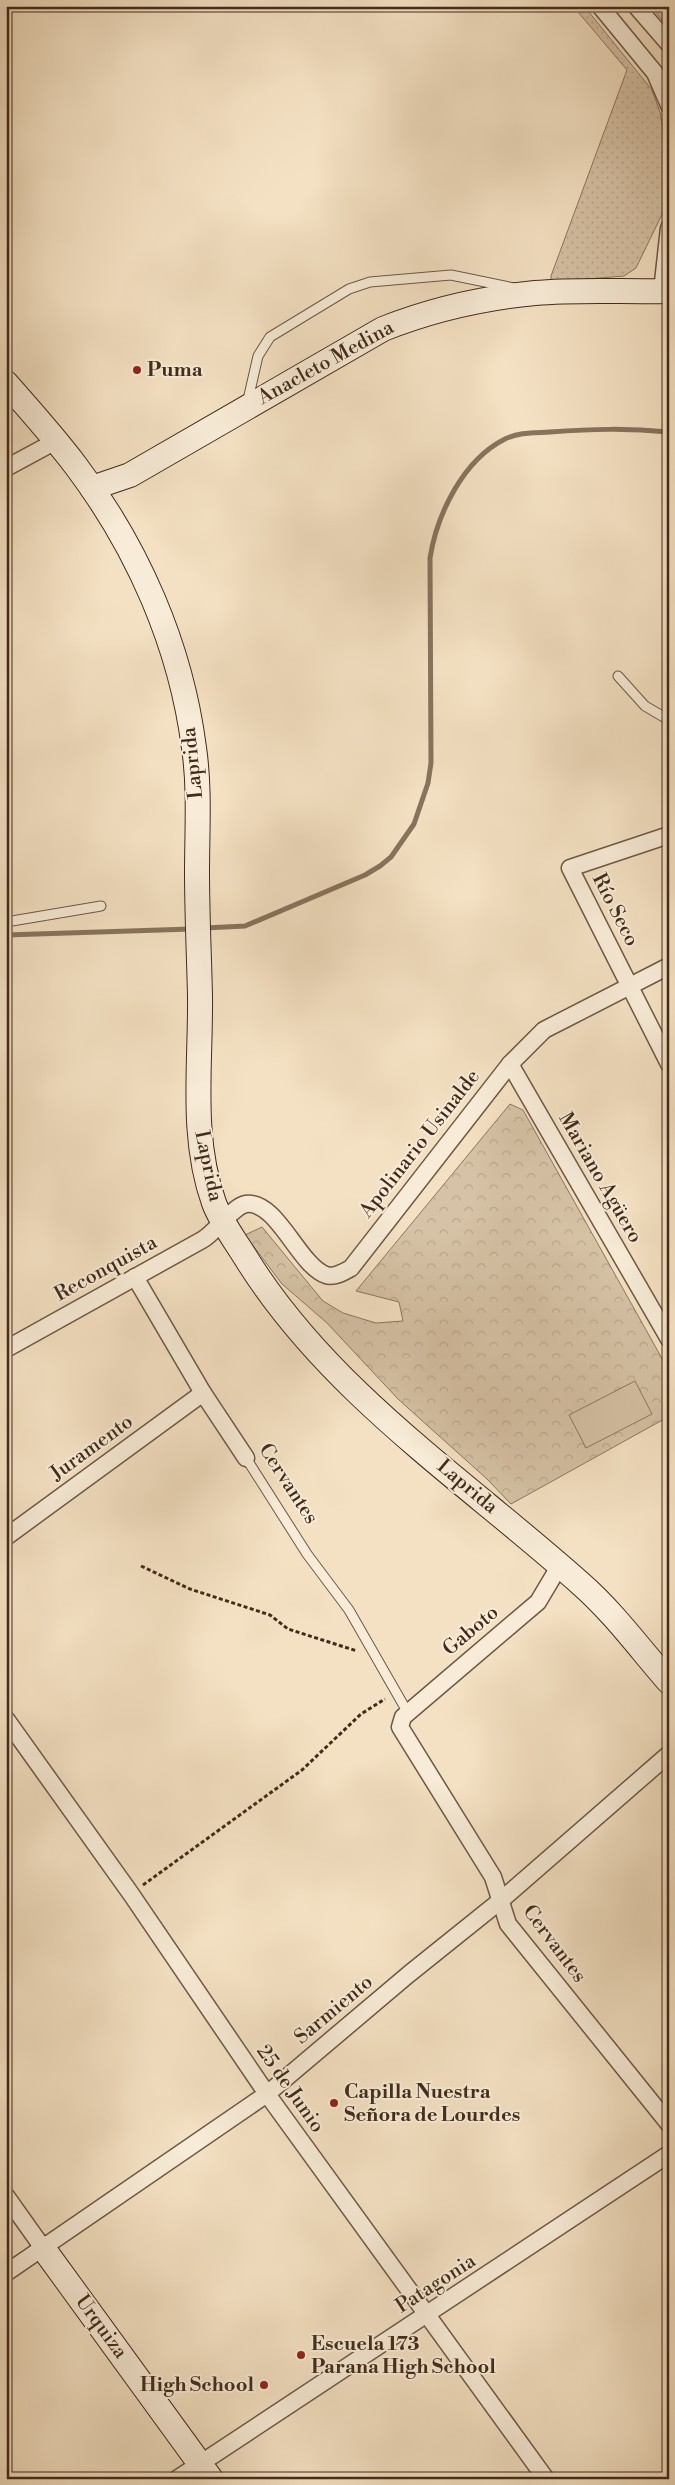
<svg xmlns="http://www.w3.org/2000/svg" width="675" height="2485" font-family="'Libre Bodoni',serif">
	<defs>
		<pattern id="grass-dots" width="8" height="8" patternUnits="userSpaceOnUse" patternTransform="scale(1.25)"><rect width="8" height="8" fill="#d6c2a6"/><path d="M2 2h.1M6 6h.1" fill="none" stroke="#b9a78e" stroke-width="1.8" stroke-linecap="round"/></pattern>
		<pattern id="forest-crowns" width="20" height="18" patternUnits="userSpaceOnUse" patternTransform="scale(1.25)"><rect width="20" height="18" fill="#d6c2a6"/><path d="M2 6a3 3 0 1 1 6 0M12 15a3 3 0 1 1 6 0" fill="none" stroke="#b9a78e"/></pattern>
	</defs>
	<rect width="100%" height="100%" fill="#f4e1c3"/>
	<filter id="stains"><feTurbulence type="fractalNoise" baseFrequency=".004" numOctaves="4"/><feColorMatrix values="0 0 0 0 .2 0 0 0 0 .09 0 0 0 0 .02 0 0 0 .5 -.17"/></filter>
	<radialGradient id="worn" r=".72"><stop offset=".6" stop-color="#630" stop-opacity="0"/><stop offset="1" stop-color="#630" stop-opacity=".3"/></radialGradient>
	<path fill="url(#grass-dots)" stroke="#8c7660" d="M 573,6 L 584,6 L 652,90 L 660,112 L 669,166 L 668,202 L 636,268 L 624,276 L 551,282 L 551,276 L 627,70 Z"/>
	<g fill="url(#forest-crowns)" stroke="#8c7660">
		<path d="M 651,6 L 669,6 L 669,29 Z"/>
		<path d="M 510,1104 L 523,1110 L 669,1371 L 669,1410 L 666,1418 L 511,1504 L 487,1479 L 398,1399 L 327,1323 L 282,1284 L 245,1235 L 262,1227 L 323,1301 L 343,1313 L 376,1323 L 403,1321 L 399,1302 L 356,1291 Z"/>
	</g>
	<path fill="#d6c2a6" stroke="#8c7660" d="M 635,1381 L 652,1414 L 586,1448 L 569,1415 Z"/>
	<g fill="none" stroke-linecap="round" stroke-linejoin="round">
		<g stroke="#88735e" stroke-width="5">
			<path d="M 205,928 L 245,926 L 365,875 L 380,866 L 391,857 L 414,824 L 428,783 L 431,763 L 430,558 C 437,514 463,460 505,439 C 519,432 535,433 550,432 C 593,429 626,428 669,432"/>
			<path d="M 6,935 L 191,929"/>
		</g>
		<g stroke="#6e5845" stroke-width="11">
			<g id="lane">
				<path d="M 247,404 L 258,356 L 270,337 L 349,289 L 370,282 L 451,275 L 514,288"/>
				<path d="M 618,676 L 645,706 L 669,720"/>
				<path d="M 6,922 L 101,906"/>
				<path d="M 246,1458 L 307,1554 L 349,1610 L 408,1713"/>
			</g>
		</g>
		<g stroke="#6e5845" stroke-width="19">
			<g id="street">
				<path d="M 600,6 L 655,73 L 669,105"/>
				<path d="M 636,6 L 669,44"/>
				<path d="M 662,291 L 669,228"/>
				<path d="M 6,468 L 56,441"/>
				<path d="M 669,835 L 570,868 L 669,1064"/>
				<path d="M 510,1064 L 669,1339"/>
				<path d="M 135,1277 L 203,1393 L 246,1458"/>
				<path d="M 6,1349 C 72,1312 137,1276 202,1240 C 215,1233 233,1206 246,1204 C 277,1200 299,1266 326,1275 C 334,1278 344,1272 351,1268 L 510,1064 L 544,1030 L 669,966"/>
				<path d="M 6,1537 L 203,1393"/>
				<path d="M 560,1565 L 538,1602 L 403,1717 L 400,1727 L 493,1877 L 508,1924 L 669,2124"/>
				<path d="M 6,1719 L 131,1894 L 267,2094 L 546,2479"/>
				<path d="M 6,2196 L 43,2248"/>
				<path d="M 6,2273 L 267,2094 L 409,1974 L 500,1901 L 669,1754"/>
				<path d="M 177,2479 L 669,2154"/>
			</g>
		</g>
		<g stroke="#422b1b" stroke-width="26">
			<g id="secondary">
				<path d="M 6,383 C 30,410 54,437 76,466 C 138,548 181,646 194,748 C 200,789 197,831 197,872 C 197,913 199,954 200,995 C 201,1064 190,1136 214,1203 C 222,1224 237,1243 249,1263 C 332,1394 467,1482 581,1584 C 614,1613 640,1649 669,1682"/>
				<path d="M 92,488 L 130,475 L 383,329 C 431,310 483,298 535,293 C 579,289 625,292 669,291"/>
				<path d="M 43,2248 L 211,2479"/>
			</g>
		</g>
		<g stroke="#422b1b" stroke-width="3" stroke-dasharray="4 2.5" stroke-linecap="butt">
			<path d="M 141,1566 L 190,1589 L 270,1615 L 288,1629 L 357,1651"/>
			<path d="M 143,1885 L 302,1770 L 361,1714 L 385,1699"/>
		</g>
		<use href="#lane" stroke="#f8ecd8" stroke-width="9"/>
		<use href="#street" stroke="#f8ecd8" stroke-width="16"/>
		<use href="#secondary" stroke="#f8ecd8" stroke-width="24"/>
	</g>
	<g fill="#8f2418" stroke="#f8ecd8" stroke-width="2">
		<circle cx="137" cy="370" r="5"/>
		<circle cx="334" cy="2103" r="5"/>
		<circle cx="301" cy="2355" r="5"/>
		<circle cx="264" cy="2385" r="5"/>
	</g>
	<g text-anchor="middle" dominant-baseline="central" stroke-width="4" stroke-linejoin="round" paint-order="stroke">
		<g font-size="20" fill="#422b1b" stroke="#f8ecd8">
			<text transform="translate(326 363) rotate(-29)">Anacleto Medina</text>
			<text transform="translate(193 763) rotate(-96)">Laprida</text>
			<text transform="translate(615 910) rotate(63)">Río Seco</text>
			<text transform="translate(420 1144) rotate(-52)">Apolinario Usinalde</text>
			<text transform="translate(208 1166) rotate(78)">Laprida</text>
			<text transform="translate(600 1178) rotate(60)">Mariano Agüero</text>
			<text transform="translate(106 1269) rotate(-29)">Reconquista</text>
			<text transform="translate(92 1448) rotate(-36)">Juramento</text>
			<text transform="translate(288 1484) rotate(57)">Cervantes</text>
			<text transform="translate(467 1487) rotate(40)">Laprida</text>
			<text transform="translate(471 1631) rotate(-40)">Gaboto</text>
			<text transform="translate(554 1944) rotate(53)">Cervantes</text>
			<text transform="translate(334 2010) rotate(-40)">Sarmiento</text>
			<text transform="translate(290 2089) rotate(55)">25 de Junio</text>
			<text transform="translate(436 2284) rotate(-33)">Patagonia</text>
			<text transform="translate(101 2327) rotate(54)">Urquiza</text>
		</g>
		<g font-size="20" font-weight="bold" fill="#422b1b" stroke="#f8ecd8" text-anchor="start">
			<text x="147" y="370">Puma</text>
			<text x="344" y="2092">Capilla Nuestra<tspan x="344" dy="23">Señora de Lourdes</tspan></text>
			<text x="311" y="2344">Escuela 173<tspan x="311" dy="23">Parana High School</tspan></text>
			<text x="254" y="2385" text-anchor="end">High School</text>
		</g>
	</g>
	<rect width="675" height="2485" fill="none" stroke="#f4e1c3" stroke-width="25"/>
	<rect x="8" y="8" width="660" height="2470" fill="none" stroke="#422b1b" stroke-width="2.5"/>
	<rect x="12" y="12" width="650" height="2460" fill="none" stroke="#422b1b"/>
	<rect width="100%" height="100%" filter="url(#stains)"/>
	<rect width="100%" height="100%" fill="url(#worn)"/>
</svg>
